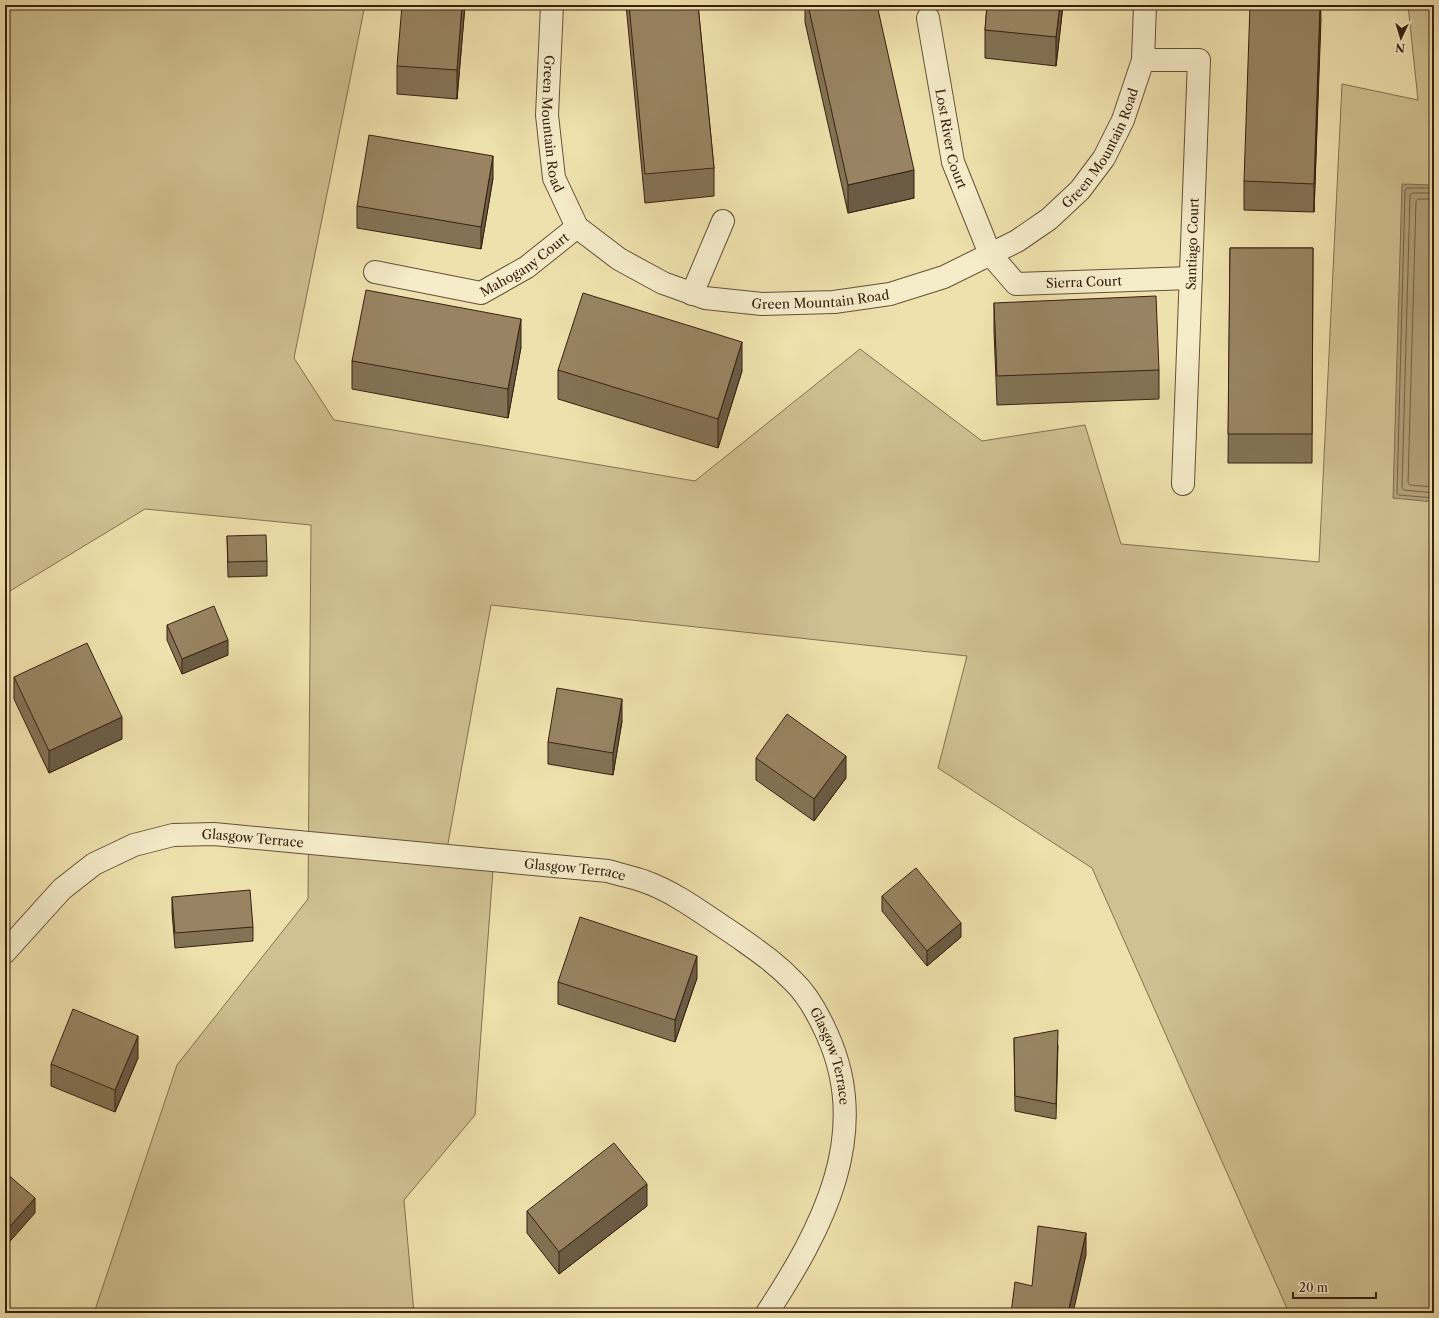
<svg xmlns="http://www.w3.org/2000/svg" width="1439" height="1318" font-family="'Libre Caslon Text',serif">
	<rect width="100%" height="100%" fill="#efe1ad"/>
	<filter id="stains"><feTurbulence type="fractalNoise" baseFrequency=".005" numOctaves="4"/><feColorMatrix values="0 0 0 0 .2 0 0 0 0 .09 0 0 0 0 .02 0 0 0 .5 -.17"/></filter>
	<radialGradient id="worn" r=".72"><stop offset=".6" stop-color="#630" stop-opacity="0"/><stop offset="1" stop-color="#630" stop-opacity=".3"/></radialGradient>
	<path fill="#d0c092" stroke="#847051" d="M 5,5 L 365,5 L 294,358 L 334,420 L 695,481 L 860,349 L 982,441 L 1085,425 L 1121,544 L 1319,562 L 1342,84 L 1418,100 L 1408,5 L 1434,5 L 1434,1313 L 1289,1313 L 1092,868 L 938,768 L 967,656 L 491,605 L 447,849 L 494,856 L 475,1115 L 404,1200 L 414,1313 L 94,1313 L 177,1065 L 308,899 L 311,525 L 145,509 L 5,594 Z"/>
	<path fill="#b19f78" stroke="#816c4e" d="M 1402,184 L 1434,185 L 1434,502 L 1393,498 Z"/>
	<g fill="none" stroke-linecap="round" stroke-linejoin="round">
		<g stroke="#756044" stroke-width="1">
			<path d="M 1434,188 L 1407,188 L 1405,190 L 1397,493 L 1399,495 L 1434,498"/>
			<path d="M 1434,193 L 1412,193 L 1410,195 L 1402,488 L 1404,490 L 1434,493"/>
			<path d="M 1434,199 L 1418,199 L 1416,201 L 1408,483 L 1410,485 L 1434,487"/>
		</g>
		<g stroke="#665037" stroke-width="24">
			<g id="minor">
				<path id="s1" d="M 552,5 L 547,115 L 554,178 L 577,227 L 619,259 L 663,283 L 705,298 L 762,304 L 834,302 L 890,294 L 944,277 L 1017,241 L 1049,219 L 1080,190 L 1104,158 L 1123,120 L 1143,60 L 1145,5"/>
				<path id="s2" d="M 928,18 L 953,162 L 990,254 L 1016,284 L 1191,278"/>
				<path d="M 1143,60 L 1199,60 L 1183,484"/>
				<path id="s3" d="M 375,272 L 481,293 L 527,267 L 577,227"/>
				<path d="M 692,294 L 723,221"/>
				<path id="s4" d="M 5,952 L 62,889 L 94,864 L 134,845 L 173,835 L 214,834 L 608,871 C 620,875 633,877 646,882 C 677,893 706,916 734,934 C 755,949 775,962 793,981 C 808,995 819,1016 827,1034 C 873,1134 822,1229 767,1313"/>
			</g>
		</g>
		<use href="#minor" stroke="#f5ecca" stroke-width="22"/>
	</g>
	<g fill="#837254" stroke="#392010">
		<path d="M 465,5 L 457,99 L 397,94 L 397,66 Z"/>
		<path d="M 626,5 L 698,5 L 714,168 L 714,196 L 645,203 Z"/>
		<path d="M 805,5 L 877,5 L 914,198 L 848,213 L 805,22 Z"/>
		<path d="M 987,5 L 1063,5 L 1056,66 L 985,58 L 985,30 Z"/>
		<path d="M 1321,5 L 1314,212 L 1244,210 L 1244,181 Z"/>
		<path d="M 493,178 L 481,249 L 357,228 L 357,206 Z"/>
		<path d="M 1230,248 L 1313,248 L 1312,463 L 1228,463 Z"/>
		<path d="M 994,303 L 1159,370 L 1159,399 L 997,405 L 994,331 Z"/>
		<path d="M 521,347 L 508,418 L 352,389 L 352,361 Z"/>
		<path d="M 558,370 L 742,371 L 718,448 L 558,399 Z"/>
		<path d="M 227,536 L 267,561 L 267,576 L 228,577 Z"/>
		<path d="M 167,625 L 228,655 L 182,674 L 167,640 Z"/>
		<path d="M 14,677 L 122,739 L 49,773 L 14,699 Z"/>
		<path d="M 622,721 L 613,775 L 548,764 L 548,742 Z"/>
		<path d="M 756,758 L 846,778 L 814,821 L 756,780 Z"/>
		<path d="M 882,896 L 961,937 L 927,966 L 882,911 Z"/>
		<path d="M 172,897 L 253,927 L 253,941 L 175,948 L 172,912 Z"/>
		<path d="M 697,978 L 675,1042 L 558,1004 L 558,982 Z"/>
		<path d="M 1014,1038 L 1058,1045 L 1056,1119 L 1015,1111 Z"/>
		<path d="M 138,1058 L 115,1112 L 51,1086 L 51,1064 Z"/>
		<path d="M 647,1206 L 559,1274 L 527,1233 L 527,1211 Z"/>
	</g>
	<g fill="#6a5c45" stroke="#392010">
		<path d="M 462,5 L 465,5 L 457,99 L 457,70 Z"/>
		<path d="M 1060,5 L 1063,5 L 1056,66 L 1056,37 Z"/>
		<path d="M 1320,5 L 1321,20 L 1314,212 L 1314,184 Z"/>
		<path d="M 493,156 L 493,178 L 481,249 L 481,227 Z"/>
		<path d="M 914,170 L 914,198 L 848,213 L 848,185 Z"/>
		<path d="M 521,319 L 521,347 L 508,418 L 508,389 Z"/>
		<path d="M 742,342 L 742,371 L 718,448 L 718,419 Z"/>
		<path d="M 228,640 L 228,655 L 182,674 L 182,659 Z"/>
		<path d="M 622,699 L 622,721 L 613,775 L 613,753 Z"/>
		<path d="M 122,717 L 122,739 L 49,773 L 49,751 Z"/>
		<path d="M 846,756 L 846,778 L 814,821 L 814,799 Z"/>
		<path d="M 961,923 L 961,937 L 927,966 L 927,951 Z"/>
		<path d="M 697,956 L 697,978 L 675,1042 L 675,1020 Z"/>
		<path d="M 138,1036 L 138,1058 L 115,1112 L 115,1090 Z"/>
		<path d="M 647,1184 L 647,1206 L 559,1274 L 559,1252 Z"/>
		<path d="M 35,1198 L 35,1213 L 5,1247 L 5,1232 Z"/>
		<path d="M 1086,1233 L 1086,1255 L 1073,1313 L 1068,1313 Z"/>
	</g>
	<g fill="#988462" stroke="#392010">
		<path d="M 402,5 L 462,5 L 457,70 L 397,66 Z"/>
		<path d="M 629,5 L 698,5 L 714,168 L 645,174 Z"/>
		<path d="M 808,5 L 877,5 L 914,170 L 848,185 Z"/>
		<path d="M 987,5 L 1060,5 L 1056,37 L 985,30 Z"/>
		<path d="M 1250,5 L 1320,5 L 1314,184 L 1244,181 Z"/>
		<path d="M 369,135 L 493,156 L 481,227 L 357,206 Z"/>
		<path d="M 1230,248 L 1313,248 L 1312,434 L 1228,434 Z"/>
		<path d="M 366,290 L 521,319 L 508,389 L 352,361 Z"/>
		<path d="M 583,293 L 742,342 L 718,419 L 558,370 Z"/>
		<path d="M 1156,296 L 1159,370 L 997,376 L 994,303 Z"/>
		<path d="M 266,535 L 267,561 L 228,562 L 227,536 Z"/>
		<path d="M 214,606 L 228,640 L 182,659 L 167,625 Z"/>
		<path d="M 87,643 L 122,717 L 49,751 L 14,677 Z"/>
		<path d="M 557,688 L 622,699 L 613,753 L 548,742 Z"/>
		<path d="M 787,714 L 846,756 L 814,799 L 756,758 Z"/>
		<path d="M 916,868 L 961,923 L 927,951 L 882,896 Z"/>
		<path d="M 250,890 L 253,927 L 175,933 L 172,897 Z"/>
		<path d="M 580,917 L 697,956 L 675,1020 L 558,982 Z"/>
		<path d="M 73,1009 L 138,1036 L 115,1090 L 51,1064 Z"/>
		<path d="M 1058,1030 L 1056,1104 L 1015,1096 L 1014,1038 Z"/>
		<path d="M 614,1143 L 647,1184 L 559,1252 L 527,1211 Z"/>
		<path d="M 6,1173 L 35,1198 L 5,1232 L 5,1174 Z"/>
		<path d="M 1038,1226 L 1086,1233 L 1068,1313 L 1011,1313 L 1015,1282 L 1032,1286 Z"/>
	</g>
	<g text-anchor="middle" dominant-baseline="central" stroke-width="4" stroke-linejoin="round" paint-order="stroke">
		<g font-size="13" fill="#392010" stroke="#f5ecca">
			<text stroke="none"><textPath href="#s1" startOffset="119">Green Mountain Road</textPath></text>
			<text stroke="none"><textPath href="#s2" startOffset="123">Lost River Court</textPath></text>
			<text stroke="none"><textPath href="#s1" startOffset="827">Green Mountain Road</textPath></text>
			<text transform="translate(1192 244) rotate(-88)">Santiago Court</text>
			<text stroke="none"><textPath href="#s3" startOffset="160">Mahogany Court</textPath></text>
			<text stroke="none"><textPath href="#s2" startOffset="353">Sierra Court</textPath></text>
			<text stroke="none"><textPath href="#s1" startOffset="491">Green Mountain Road</textPath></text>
			<text stroke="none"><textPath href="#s4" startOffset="290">Glasgow Terrace</textPath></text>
			<text stroke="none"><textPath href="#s4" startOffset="614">Glasgow Terrace</textPath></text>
			<text stroke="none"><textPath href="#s4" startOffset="950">Glasgow Terrace</textPath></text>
		</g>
	</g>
	<rect width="1439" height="1318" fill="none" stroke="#efe1ad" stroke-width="20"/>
	<rect x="6" y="6" width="1427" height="1306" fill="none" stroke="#392010" stroke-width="2"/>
	<rect x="10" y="10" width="1419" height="1298" fill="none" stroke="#392010"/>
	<g transform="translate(1401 38) rotate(184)" stroke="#f5ecca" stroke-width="3" paint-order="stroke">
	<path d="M0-3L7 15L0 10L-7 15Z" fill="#392010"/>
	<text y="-6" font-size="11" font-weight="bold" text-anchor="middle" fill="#392010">N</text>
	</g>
	<path d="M1293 1292v6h83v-6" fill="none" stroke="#392010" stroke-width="2"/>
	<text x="1299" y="1292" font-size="12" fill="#392010" stroke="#f5ecca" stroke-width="3" paint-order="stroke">20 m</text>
	<rect width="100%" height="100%" filter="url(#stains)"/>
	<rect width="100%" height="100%" fill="url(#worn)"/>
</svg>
